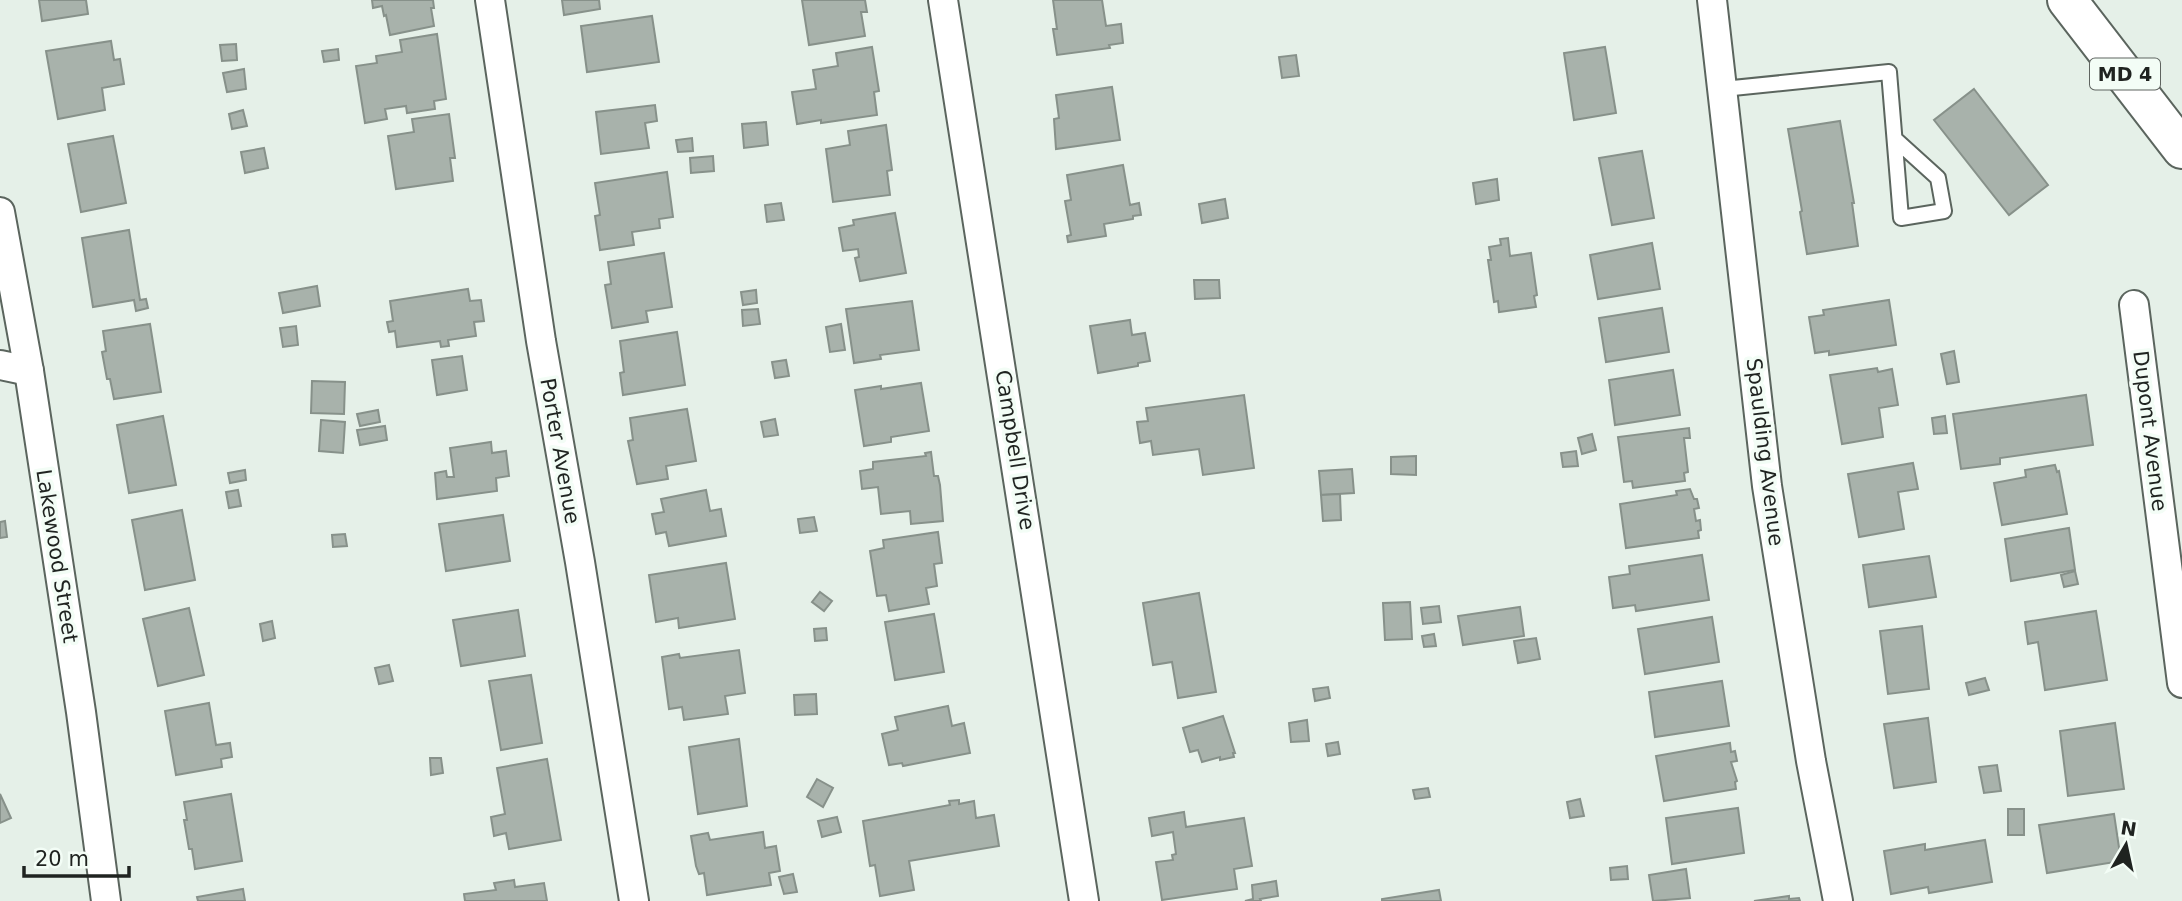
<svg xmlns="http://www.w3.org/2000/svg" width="2182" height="901" font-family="'DejaVu Sans',sans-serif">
	<rect width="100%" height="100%" fill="#e5f0e8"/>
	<g fill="#a8b2ab" stroke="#87918a" stroke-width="2">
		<path d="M 39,0 L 86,0 L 88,14 L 42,21 Z"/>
		<path d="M 372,0 L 433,0 L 434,8 L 431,8 L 434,26 L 390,35 L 386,15 L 384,16 L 382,6 L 373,8 Z"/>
		<path d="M 562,0 L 599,0 L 600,9 L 564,15 Z"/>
		<path d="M 802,0 L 865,0 L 867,12 L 861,12 L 865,36 L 809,45 Z"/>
		<path d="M 1053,0 L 1102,0 L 1106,26 L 1121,24 L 1123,43 L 1109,45 L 1110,48 L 1057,55 L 1053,29 L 1057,29 Z"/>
		<path d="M 652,16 L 659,62 L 587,72 L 581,26 Z"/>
		<path d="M 437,34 L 446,99 L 434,101 L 435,109 L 407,113 L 406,106 L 385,109 L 387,119 L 365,123 L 356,66 L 377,63 L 376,56 L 402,52 L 400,40 Z"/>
		<path d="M 111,41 L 114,60 L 120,59 L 124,84 L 102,88 L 105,110 L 58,119 L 46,51 Z"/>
		<path d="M 236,44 L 237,60 L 222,61 L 220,45 Z"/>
		<path d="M 872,47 L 879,91 L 874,92 L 877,115 L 821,123 L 821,120 L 797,124 L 792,92 L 816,89 L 813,70 L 838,66 L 836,53 Z"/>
		<path d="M 1605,47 L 1616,113 L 1574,120 L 1564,53 Z"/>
		<path d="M 338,49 L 339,60 L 324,62 L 322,51 Z"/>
		<path d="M 1296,55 L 1299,76 L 1282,78 L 1279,57 Z"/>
		<path d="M 244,69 L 246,89 L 227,92 L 223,73 Z"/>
		<path d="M 1112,87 L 1120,140 L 1056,149 L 1054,119 L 1059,118 L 1056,95 Z"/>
		<path d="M 1974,89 L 2048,185 L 2009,215 L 1934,120 Z"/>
		<path d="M 655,105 L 657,121 L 645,123 L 649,148 L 601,154 L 596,112 Z"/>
		<path d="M 243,110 L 247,126 L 232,129 L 229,114 Z"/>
		<path d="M 449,114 L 455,158 L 450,158 L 453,181 L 396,189 L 388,136 L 414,132 L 412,119 Z"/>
		<path d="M 1840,121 L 1854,203 L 1852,203 L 1858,246 L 1807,254 L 1800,212 L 1802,211 L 1788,129 Z"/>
		<path d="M 766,122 L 768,145 L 744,148 L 742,124 Z"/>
		<path d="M 886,125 L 892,170 L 887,171 L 890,195 L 833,202 L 826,149 L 850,145 L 848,131 Z"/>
		<path d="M 113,136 L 126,203 L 81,212 L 68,144 Z"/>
		<path d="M 692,138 L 693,151 L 678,152 L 676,140 Z"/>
		<path d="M 264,148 L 268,168 L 245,173 L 241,152 Z"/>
		<path d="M 1642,151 L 1654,218 L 1612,225 L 1599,158 Z"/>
		<path d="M 713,156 L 714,171 L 691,173 L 690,158 Z"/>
		<path d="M 1123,165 L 1130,205 L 1139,203 L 1141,215 L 1133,216 L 1133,219 L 1104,224 L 1106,236 L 1068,242 L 1067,236 L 1071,235 L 1065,201 L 1071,200 L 1067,175 Z"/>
		<path d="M 667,172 L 673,217 L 659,219 L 660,228 L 632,232 L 634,245 L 600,250 L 595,216 L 600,215 L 595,183 Z"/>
		<path d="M 1497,179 L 1499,200 L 1476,204 L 1473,183 Z"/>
		<path d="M 1225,199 L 1228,218 L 1202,223 L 1199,204 Z"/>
		<path d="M 781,203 L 784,220 L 767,222 L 765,205 Z"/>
		<path d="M 895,213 L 906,273 L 860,281 L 855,258 L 859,257 L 858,249 L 843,251 L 839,228 L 854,225 L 853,220 Z"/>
		<path d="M 129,230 L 140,300 L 146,299 L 148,308 L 136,311 L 134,300 L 93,307 L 82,238 Z"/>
		<path d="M 1508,238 L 1510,256 L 1531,253 L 1537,295 L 1534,296 L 1536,307 L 1499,312 L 1498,301 L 1494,302 L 1488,260 L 1491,260 L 1489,247 L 1501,245 L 1500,239 Z"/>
		<path d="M 1652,243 L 1660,289 L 1598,299 L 1590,255 Z"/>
		<path d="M 664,253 L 672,307 L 646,311 L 648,322 L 612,328 L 605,285 L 611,284 L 608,262 Z"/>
		<path d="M 1194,280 L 1219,280 L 1220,298 L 1195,299 Z"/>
		<path d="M 317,286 L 320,306 L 283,313 L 279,293 Z"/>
		<path d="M 468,289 L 470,301 L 481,300 L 484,321 L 474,322 L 476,336 L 448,340 L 449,346 L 441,347 L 440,341 L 397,347 L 395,331 L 389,332 L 387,322 L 393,321 L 390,301 Z"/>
		<path d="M 756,290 L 757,303 L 743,305 L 741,292 Z"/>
		<path d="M 1889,300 L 1896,345 L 1829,355 L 1829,351 L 1815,353 L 1809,317 L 1824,315 L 1823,310 Z"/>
		<path d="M 912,301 L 919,350 L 880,355 L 881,359 L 854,363 L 846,309 Z"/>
		<path d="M 1662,308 L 1669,352 L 1606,362 L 1599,318 Z"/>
		<path d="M 758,309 L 760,324 L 743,326 L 742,310 Z"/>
		<path d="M 1130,320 L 1132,335 L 1145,333 L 1150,361 L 1138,363 L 1138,366 L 1098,373 L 1090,326 Z"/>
		<path d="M 150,324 L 161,392 L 114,399 L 110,379 L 107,379 L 102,352 L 106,351 L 103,331 Z"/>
		<path d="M 841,324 L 845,350 L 830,352 L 826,327 Z"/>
		<path d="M 296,326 L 298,345 L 283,347 L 280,328 Z"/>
		<path d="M 677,332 L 685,385 L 623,395 L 620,373 L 624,372 L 620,341 Z"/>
		<path d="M 1954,351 L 1959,382 L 1947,384 L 1941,354 Z"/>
		<path d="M 462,356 L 467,390 L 437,395 L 432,360 Z"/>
		<path d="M 786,360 L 789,376 L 775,378 L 772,362 Z"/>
		<path d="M 1877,368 L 1878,372 L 1892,369 L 1898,405 L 1879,408 L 1883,437 L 1842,444 L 1830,375 Z"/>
		<path d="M 1673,370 L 1680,415 L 1615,425 L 1609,380 Z"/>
		<path d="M 312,381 L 345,382 L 344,414 L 311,413 Z"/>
		<path d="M 921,383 L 929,431 L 891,437 L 891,442 L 864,446 L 855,390 L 881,386 L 881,389 Z"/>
		<path d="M 1244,395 L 1254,468 L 1203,475 L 1199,449 L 1153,455 L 1151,441 L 1140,443 L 1137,422 L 1148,421 L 1146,408 Z"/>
		<path d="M 2086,395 L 2093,445 L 2000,458 L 2000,464 L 1961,469 L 1953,414 Z"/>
		<path d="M 687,409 L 696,461 L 666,466 L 668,479 L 637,484 L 628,441 L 633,440 L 630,418 Z"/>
		<path d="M 378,410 L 380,422 L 360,426 L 357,414 Z"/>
		<path d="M 163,416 L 176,485 L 129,493 L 117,425 Z"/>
		<path d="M 1945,416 L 1947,433 L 1934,434 L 1932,418 Z"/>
		<path d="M 775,419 L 778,435 L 764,437 L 761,422 Z"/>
		<path d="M 321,420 L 345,422 L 343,453 L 319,451 Z"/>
		<path d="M 385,426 L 387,440 L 360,445 L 357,430 Z"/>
		<path d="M 1689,428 L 1690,438 L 1684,438 L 1688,472 L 1684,473 L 1685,481 L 1633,488 L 1632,481 L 1624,482 L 1618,437 Z"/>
		<path d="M 1592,434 L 1596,450 L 1582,454 L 1578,438 Z"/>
		<path d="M 491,442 L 492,453 L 506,451 L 509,476 L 496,478 L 497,491 L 437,499 L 435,473 L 446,471 L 447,477 L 454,477 L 450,448 Z"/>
		<path d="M 1576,451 L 1578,466 L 1563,467 L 1561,453 Z"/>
		<path d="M 931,452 L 934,476 L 938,476 L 940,485 L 943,521 L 911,524 L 910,511 L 881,514 L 878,487 L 862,489 L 860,471 L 873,469 L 873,462 L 926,456 L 925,453 Z"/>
		<path d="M 1416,456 L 1416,475 L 1391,474 L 1391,457 Z"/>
		<path d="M 1913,463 L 1918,489 L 1898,492 L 1904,529 L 1859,537 L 1848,474 Z"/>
		<path d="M 2055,465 L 2057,472 L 2059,471 L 2067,514 L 2002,525 L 1994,483 L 2026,477 L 2025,470 Z"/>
		<path d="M 1352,469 L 1354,493 L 1321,495 L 1319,471 Z"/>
		<path d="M 245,470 L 246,480 L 230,483 L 228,473 Z"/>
		<path d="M 1690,489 L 1694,499 L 1697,499 L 1699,508 L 1694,509 L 1696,521 L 1700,520 L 1701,530 L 1698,531 L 1699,538 L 1626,548 L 1620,504 L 1677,495 L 1676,491 Z"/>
		<path d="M 238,490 L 241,506 L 229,508 L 226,492 Z"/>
		<path d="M 706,490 L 710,511 L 721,509 L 726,536 L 669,546 L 666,532 L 656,534 L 652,514 L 664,512 L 661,499 Z"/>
		<path d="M 1340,494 L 1341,520 L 1323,521 L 1321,495 Z"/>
		<path d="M 182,510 L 195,580 L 145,590 L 132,520 Z"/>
		<path d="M 503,515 L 510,561 L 446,571 L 439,524 Z"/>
		<path d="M 814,517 L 817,531 L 800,533 L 798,519 Z"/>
		<path d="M 5,521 L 7,537 L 0,538 L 0,522 Z"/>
		<path d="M 2069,528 L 2075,570 L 2011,581 L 2005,539 Z"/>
		<path d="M 938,532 L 942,563 L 934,564 L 937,586 L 926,588 L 929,604 L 889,611 L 886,595 L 877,596 L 870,551 L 884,548 L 883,540 Z"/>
		<path d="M 345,534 L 347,546 L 333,547 L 332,535 Z"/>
		<path d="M 1702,555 L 1709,600 L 1636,611 L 1635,605 L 1613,608 L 1609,577 L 1630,574 L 1629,566 Z"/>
		<path d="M 1929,556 L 1936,597 L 1869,607 L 1863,565 Z"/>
		<path d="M 726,563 L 735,619 L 679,628 L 678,618 L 656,622 L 649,575 Z"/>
		<path d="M 2075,571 L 2078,584 L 2064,587 L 2061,575 Z"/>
		<path d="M 820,592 L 832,601 L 824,611 L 812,602 Z"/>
		<path d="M 1199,593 L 1216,692 L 1178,698 L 1172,662 L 1153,665 L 1143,603 Z"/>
		<path d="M 1410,602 L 1412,639 L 1385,640 L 1383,603 Z"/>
		<path d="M 1439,606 L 1441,622 L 1423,624 L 1421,608 Z"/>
		<path d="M 1520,607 L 1524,636 L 1463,645 L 1458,616 Z"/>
		<path d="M 189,608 L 204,675 L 158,686 L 143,619 Z"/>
		<path d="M 518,610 L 525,656 L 461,666 L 453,620 Z"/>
		<path d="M 2096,611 L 2107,680 L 2045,690 L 2038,642 L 2028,644 L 2025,622 Z"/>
		<path d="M 934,614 L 944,672 L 895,680 L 885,622 Z"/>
		<path d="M 1712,617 L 1719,662 L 1645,674 L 1638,629 Z"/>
		<path d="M 272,621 L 275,638 L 263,641 L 260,624 Z"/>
		<path d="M 1922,626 L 1929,689 L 1888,694 L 1880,631 Z"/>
		<path d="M 826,628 L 827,640 L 815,641 L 814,629 Z"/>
		<path d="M 1434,634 L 1436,646 L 1424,647 L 1422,636 Z"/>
		<path d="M 1536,638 L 1540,659 L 1518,663 L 1514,641 Z"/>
		<path d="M 739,650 L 745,693 L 725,696 L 728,714 L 684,720 L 682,707 L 669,709 L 662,657 L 679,654 L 680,658 Z"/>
		<path d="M 389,665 L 393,681 L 379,684 L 375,668 Z"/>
		<path d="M 531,675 L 542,743 L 501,750 L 489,681 Z"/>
		<path d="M 1985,678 L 1989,690 L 1969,695 L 1966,683 Z"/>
		<path d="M 1722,681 L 1729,726 L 1655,737 L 1649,692 Z"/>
		<path d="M 1328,687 L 1330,698 L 1315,701 L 1313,689 Z"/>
		<path d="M 816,694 L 817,714 L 795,715 L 794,695 Z"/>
		<path d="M 209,703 L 216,745 L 230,743 L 232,757 L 221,759 L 222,767 L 176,775 L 165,711 Z"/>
		<path d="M 948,706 L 952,726 L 964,723 L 970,753 L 903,766 L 902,763 L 889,765 L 882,734 L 898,730 L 895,717 Z"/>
		<path d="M 1223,716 L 1235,753 L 1233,753 L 1234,757 L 1220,760 L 1220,757 L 1202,762 L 1198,750 L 1190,752 L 1183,728 Z"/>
		<path d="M 1928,718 L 1936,782 L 1894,788 L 1884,724 Z"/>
		<path d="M 1307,720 L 1309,741 L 1291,742 L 1289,723 Z"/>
		<path d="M 2115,723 L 2124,789 L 2068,796 L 2060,731 Z"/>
		<path d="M 739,739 L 747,806 L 698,814 L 689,747 Z"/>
		<path d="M 1338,742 L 1340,754 L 1328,756 L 1326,744 Z"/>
		<path d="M 1730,743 L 1731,752 L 1735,751 L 1737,761 L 1731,762 L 1737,781 L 1735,782 L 1736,789 L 1664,801 L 1656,756 Z"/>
		<path d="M 430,758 L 441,758 L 443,773 L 431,775 Z"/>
		<path d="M 547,759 L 561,840 L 509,849 L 506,833 L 494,836 L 491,817 L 505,814 L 497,768 Z"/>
		<path d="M 1997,765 L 2001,791 L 1984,793 L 1979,767 Z"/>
		<path d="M 817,779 L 833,788 L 823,807 L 807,797 Z"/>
		<path d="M 1428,788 L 1430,797 L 1415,799 L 1413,790 Z"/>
		<path d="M 0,794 L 11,818 L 0,823 Z"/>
		<path d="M 231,794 L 242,861 L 195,869 L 192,849 L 189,849 L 184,820 L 187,820 L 184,802 Z"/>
		<path d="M 1580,799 L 1584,816 L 1570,818 L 1567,802 Z"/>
		<path d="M 959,800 L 959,804 L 974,801 L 976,818 L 994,815 L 999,846 L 909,861 L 914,890 L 880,896 L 875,865 L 870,866 L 863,821 L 950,805 L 949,801 Z"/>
		<path d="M 1738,808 L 1744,853 L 1672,864 L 1666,818 Z"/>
		<rect x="2008" y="809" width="16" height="26"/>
		<path d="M 1184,812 L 1186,827 L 1244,818 L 1252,866 L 1234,869 L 1237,889 L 1162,900 L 1156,862 L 1173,860 L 1172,855 L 1176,854 L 1173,832 L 1152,836 L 1149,818 Z"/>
		<path d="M 2114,814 L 2121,861 L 2047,873 L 2039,825 Z"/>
		<path d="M 837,817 L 841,832 L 822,837 L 818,821 Z"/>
		<path d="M 763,832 L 765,848 L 776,846 L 780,871 L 769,873 L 771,885 L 707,895 L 704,873 L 699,874 L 696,866 L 691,836 L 708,833 L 710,840 Z"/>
		<path d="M 1985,840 L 1992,882 L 1929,893 L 1928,887 L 1891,894 L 1884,851 L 1925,844 L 1925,850 Z"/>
		<path d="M 1627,866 L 1628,879 L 1611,880 L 1610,868 Z"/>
		<path d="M 1686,869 L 1690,898 L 1653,901 L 1649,875 Z"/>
		<path d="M 793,874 L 797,892 L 784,894 L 779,877 Z"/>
		<path d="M 514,880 L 515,887 L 544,883 L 547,901 L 465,901 L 464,894 L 496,890 L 494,883 Z"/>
		<path d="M 1276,881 L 1278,896 L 1260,899 L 1261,901 L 1245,901 L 1253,899 L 1252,885 Z"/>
		<path d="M 243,889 L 245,901 L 198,901 L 197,897 Z"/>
		<path d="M 1439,890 L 1441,901 L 1382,901 L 1382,899 Z"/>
		<path d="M 1789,896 L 1789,899 L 1799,898 L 1800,901 L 1754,901 Z"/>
	</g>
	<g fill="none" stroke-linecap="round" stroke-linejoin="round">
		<g stroke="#5b655e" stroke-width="18">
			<path id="service" d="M 1723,89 L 1889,72 L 1901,218 L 1944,211 L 1938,178 L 1896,140"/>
		</g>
		<g stroke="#5b655e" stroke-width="32">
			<g id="minor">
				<path d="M 490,0 L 541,341 L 580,562 L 634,901"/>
				<path d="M 943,0 L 1084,901"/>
				<path d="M 1712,0 L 1767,486 L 1811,761 L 1838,901"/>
				<path d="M 0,212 L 29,371 L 81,712 L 106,901"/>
				<path d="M 2134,305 L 2182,683"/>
				<path d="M 0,365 L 29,371"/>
			</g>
		</g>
		<g stroke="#5b655e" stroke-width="42">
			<path id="trunk" d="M 2067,0 L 2182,149"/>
		</g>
		<use href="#service" stroke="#fff" stroke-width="14"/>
		<use href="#minor" stroke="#fff" stroke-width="28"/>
		<use href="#trunk" stroke="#fff" stroke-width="38"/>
	</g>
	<g text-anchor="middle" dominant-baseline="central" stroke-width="7" stroke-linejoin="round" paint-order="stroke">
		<rect fill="#f3fdf6" stroke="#5f6460" stroke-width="2" x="2090" y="58.5" width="70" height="31" rx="5"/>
		<g font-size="19" font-weight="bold" fill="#1f2320">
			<text x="2125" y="74">MD 4</text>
		</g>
		<g font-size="21" fill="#1f2320" stroke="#f3fdf6">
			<text transform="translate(2150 431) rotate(83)">Dupont Avenue</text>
			<text transform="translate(1015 450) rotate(81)">Campbell Drive</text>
			<text transform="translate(560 451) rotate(80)">Porter Avenue</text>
			<text transform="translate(1765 452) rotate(83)">Spaulding Avenue</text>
			<text transform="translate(57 556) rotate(81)">Lakewood Street</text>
		</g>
	</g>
	<g transform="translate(2126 845) rotate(9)" stroke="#f3fdf6" stroke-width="5" paint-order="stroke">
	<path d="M0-5L12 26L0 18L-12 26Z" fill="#1f2320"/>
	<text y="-10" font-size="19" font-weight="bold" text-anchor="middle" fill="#1f2320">N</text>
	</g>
	<path d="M24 866v10h105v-10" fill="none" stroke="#1f2320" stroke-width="3.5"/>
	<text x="35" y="866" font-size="21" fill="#1f2320" stroke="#f3fdf6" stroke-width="5" paint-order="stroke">20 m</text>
</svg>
